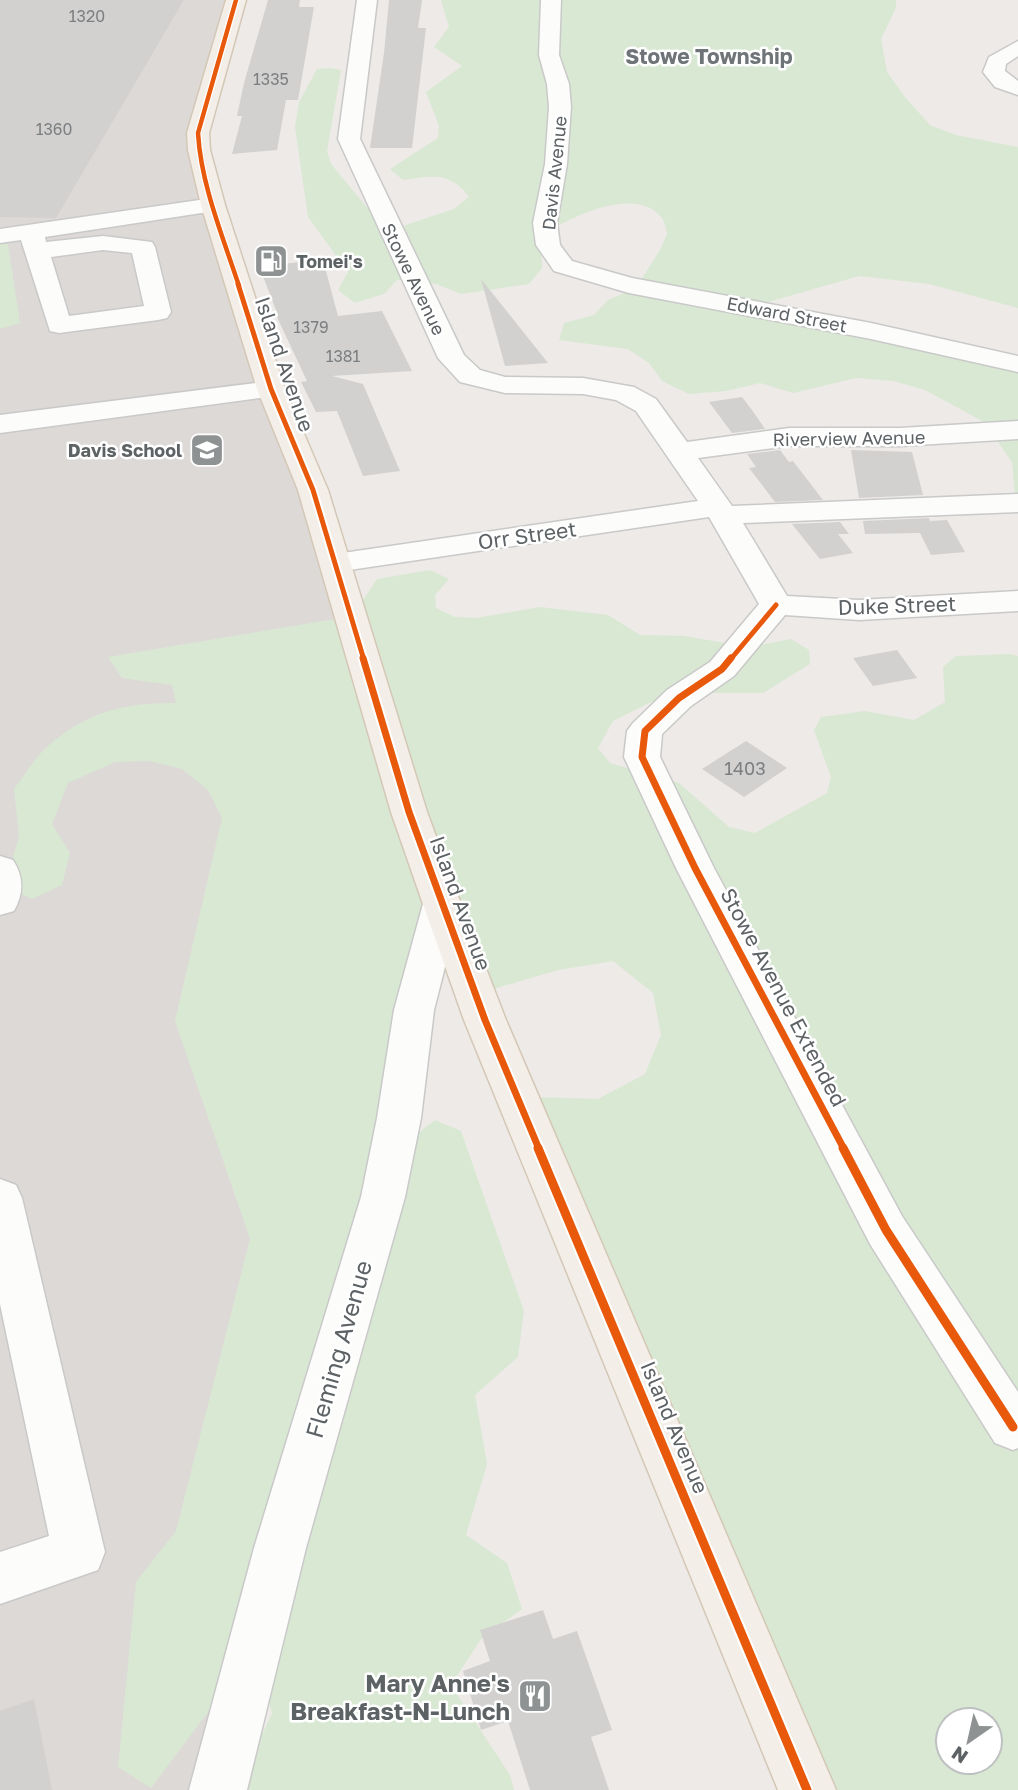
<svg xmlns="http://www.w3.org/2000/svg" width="1018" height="1790" font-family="'Golos Text',sans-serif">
	<rect width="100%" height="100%" fill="#edeae7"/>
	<path fill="#ddd9d7" d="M 0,0 L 236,0 L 198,133 L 409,811 L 218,1790 L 0,1790 Z"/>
	<g fill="#d9e8d3" fill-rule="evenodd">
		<path d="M 441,0 L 896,0 L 896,8 L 881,39 L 887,72 L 904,96 L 930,125 L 956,135 L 1018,147 L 1018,308 L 929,284 L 859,276 L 761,304 L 639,283 L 660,250 L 667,234 C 666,229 665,222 662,218 C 636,184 568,218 541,236 L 542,268 L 529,284 L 461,294 L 436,284 L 397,280 L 384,294 L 355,303 L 338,290 L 348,272 L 308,217 L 295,127 L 299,102 L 317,69 L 330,68 L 341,70 L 327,151 L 331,164 L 376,218 L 400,227 L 454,209 L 469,197 C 450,171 432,176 403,180 L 390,169 L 438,138 L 439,126 L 426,92 L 462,66 L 434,47 L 449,27 Z"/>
		<path d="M 0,244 L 8,244 L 20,323 L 0,329 Z"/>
		<path d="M 632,290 L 1018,369 L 1018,505 L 1016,504 L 1012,462 L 984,422 L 925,390 L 893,381 L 856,378 L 793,393 L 760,383 L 726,391 L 689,394 L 662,381 L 649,363 L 628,349 L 559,340 L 564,323 L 594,315 L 608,300 Z"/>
		<path d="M 430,570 L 449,579 L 435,595 L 436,608 L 455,617 L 476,618 L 540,607 L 608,615 L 640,635 L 684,636 L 749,647 L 791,639 L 809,650 L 810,664 L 763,693 L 691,693 L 649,703 L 613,721 L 598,748 L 610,763 L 679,783 L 729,827 L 755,833 L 827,793 L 831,777 L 814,730 L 821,717 L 865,711 L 914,720 L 945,702 L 943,667 L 956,656 L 1010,654 L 1018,656 L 1018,1790 L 827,1790 L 535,1097 L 598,1099 L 645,1074 L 661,1035 L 653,993 L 613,961 L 558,970 L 490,990 L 425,819 L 361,603 L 377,579 ZM 948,1720 L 990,1720 L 990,1762 L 948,1762 Z"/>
		<path d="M 341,618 L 429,911 L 395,1102 L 239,1671 L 151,1788 L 118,1767 L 136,1582 L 176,1531 L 250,1239 L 175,1021 L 222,818 L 208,790 L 182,769 L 149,761 L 115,762 L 68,783 L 52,824 L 70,853 L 62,885 L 32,899 L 5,886 L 19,836 L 14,789 C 25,775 35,757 48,746 C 86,712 126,702 176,703 L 172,685 L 122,678 L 108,657 Z"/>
		<path d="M 435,1120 L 461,1131 L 524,1311 L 518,1357 L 475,1395 L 487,1464 L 466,1535 L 507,1563 L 522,1609 L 481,1639 L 451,1685 L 510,1775 L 514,1790 L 249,1790 L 247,1767 L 272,1713 L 262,1677 L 413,1137 Z"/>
	</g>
	<g fill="#d3d1d0">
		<path d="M 0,0 L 184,0 L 56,218 L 0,217 Z"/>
		<path d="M 268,0 L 300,0 L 299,7 L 314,7 L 298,100 L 286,100 L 277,150 L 232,154 L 242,116 L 237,116 L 244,83 Z"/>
		<path d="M 389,0 L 422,0 L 418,28 L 426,28 L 412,148 L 370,148 L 384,53 Z"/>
		<path d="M 323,260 L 338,316 L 382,311 L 412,371 L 332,376 L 363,384 L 400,471 L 363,476 L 337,411 L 316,412 L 301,382 L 307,381 L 276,315 L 278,315 L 259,266 Z"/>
		<path d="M 481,279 L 548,363 L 505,366 Z"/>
		<path d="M 742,397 L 752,410 L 765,429 L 732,433 L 709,402 Z"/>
		<path d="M 780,450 L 789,462 L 793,461 L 823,500 L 775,502 L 749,468 L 756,467 L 747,454 Z"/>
		<path d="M 851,450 L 912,452 L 923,495 L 859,498 Z"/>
		<path d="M 929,518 L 930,521 L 947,520 L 965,552 L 931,555 L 920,533 L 865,534 L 863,521 Z"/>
		<path d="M 840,522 L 849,534 L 838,534 L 853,553 L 820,559 L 792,524 Z"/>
		<path d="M 897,650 L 917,678 L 873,686 L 853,658 Z"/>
		<path d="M 746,741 L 787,768 L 744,797 L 702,769 Z"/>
		<path d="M 543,1610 L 553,1639 L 577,1631 L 612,1730 L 591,1737 L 609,1790 L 530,1790 L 508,1721 L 481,1730 L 463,1671 L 490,1661 L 480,1630 Z"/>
		<path d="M 34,1699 L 52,1790 L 0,1790 L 0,1711 Z"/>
	</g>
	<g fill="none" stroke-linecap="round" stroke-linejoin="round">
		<g stroke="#c9c9c9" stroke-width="3">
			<g id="minor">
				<path d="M 357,0 L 377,0 L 360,139 L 464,355 L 480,370 L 505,377 L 583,378 L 634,387 L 656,399 L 687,442 L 789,428 L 900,428 L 1018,421 L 1018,439 L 900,446 L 789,446 L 698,458 L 732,506 L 1018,494 L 1018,512 L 743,523 L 787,596 L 859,600 L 1018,591 L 1018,611 L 859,620 L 785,615 L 734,676 L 691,706 L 662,734 L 660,757 L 714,868 L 902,1216 L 1018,1392 L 1018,1448 L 1013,1450 L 995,1443 L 870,1244 L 676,868 L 624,757 L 627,731 L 633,723 L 667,690 L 710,662 L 759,604 L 709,517 L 336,572 L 325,570 L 320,563 L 325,556 L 336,554 L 698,501 L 636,411 L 616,400 L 583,394 L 505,393 L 460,382 L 438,358 L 338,139 Z"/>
				<path d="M 541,0 L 561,0 L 559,55 L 569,84 L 571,107 L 567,164 L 557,223 L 560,245 L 572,261 L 632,278 L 871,323 L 1018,356 L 1018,372 L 871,339 L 629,293 L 554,271 L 536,245 L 533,223 L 545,164 L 549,107 L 547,84 L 539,55 Z"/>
				<path d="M 1018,41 L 1018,56 L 1006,64 L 1005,71 L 1018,81 L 1018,95 L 995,87 L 983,72 L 989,57 Z"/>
				<path d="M 213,198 L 221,200 L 225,205 L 221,210 L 45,237 L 46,242 L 103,236 L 152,242 L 155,247 L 171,312 L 167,318 L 158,320 L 59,333 L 50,331 L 21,240 L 0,243 L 0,229 ZM 103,250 L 132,253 L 144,306 L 69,316 L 51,257 Z"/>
				<path d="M 271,381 L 281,383 L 285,389 L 281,395 L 0,433 L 0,415 Z"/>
				<path d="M 0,856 L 13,860 C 24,877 24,893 14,911 L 0,915 Z"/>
				<path d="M 442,890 L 456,894 L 461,904 L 434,1010 L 421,1118 L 405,1197 L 306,1548 L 247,1790 L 189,1790 L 254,1548 L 361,1197 L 377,1118 L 394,1010 L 423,904 L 428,894 Z"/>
				<path d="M 0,1179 L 16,1185 L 22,1198 L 105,1552 L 98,1570 L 0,1604 L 0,1552 L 49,1536 L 0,1304 Z"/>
			</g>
		</g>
		<g stroke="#d4c7b6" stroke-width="3">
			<path id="major" d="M 226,0 L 246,0 L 209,133 L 210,150 L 225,205 L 285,389 L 328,490 L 427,812 L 461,904 L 506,1020 L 836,1790 L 778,1790 L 464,1020 L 423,904 L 391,812 L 298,490 L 257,389 L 201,205 L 188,150 L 187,133 Z"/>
		</g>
		<use href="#minor" fill="#fcfcfb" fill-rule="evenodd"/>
		<use href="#major" fill="#f3efe8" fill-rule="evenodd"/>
		<g stroke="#fff" stroke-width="7">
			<path id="cycleway-far3" d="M 236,0 L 198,133 C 201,185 223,237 239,286"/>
		</g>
		<g stroke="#fff" stroke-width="9">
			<g id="cycleway-far2">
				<path d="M 238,284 L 271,389 L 313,490 L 364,660"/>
				<path d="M 730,660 L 776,605"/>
			</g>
		</g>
		<g stroke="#fff" stroke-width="11">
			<g id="cycleway-far1">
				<path d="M 363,658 L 409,812 L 485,1020 L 539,1149"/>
				<path d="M 731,658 L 722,669 L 679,698 L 645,731 L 642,757 L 695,868 L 844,1149"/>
			</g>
		</g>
		<g stroke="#fff" stroke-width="13">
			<g id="cycleway">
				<path d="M 538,1148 L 807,1790"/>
				<path d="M 843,1148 L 886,1230 L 1013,1427"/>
			</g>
		</g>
		<use href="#cycleway-far3" stroke="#e8590c" stroke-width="4.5"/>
		<use href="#cycleway-far2" stroke="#e8590c" stroke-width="5"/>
		<use href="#cycleway-far1" stroke="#e8590c" stroke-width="7"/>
		<use href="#cycleway" stroke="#e8590c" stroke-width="9"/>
	</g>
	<defs>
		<g id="fuel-square" transform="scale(1.75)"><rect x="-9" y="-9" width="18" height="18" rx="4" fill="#8f9292" stroke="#fff"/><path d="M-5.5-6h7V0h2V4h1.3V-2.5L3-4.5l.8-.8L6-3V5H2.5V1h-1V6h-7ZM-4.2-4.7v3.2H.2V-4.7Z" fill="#fff"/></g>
		<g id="school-square" transform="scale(1.75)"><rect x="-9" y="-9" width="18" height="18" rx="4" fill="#8f9292" stroke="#fff"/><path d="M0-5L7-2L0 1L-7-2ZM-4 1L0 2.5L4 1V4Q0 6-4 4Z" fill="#fff"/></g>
		<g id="restaurant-square" transform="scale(1.75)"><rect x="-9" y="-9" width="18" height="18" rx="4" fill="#8f9292" stroke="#fff"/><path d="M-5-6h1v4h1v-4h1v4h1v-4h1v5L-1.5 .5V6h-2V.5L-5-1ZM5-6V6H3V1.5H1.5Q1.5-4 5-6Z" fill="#fff"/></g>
	</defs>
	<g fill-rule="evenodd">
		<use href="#fuel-square" x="271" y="261"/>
		<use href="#school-square" x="207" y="450"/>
		<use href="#restaurant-square" x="535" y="1696"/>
	</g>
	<g text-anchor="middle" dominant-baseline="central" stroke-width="5" stroke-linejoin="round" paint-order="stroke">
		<g font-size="16" fill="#7c7f81">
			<text x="87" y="16">1320</text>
			<text x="271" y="79">1335</text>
			<text x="54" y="129">1360</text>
			<text x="311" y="327">1379</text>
			<text x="343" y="356">1381</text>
		</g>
		<g font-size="18" fill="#5d6265" stroke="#fff">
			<text transform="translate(554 173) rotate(-84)">Davis Avenue</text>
			<text transform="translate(414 279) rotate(64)">Stowe Avenue</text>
			<text transform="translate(787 314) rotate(11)">Edward Street</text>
			<text transform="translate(849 438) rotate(-1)">Riverview Avenue</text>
		</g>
		<g font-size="18" font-weight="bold" fill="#5d6265" stroke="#fff" text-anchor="start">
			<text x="296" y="261">Tomei's</text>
			<text x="182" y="450" text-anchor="end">Davis School</text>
		</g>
		<g font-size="18" fill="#7c7f81">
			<text x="745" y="768">1403</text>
		</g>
		<g font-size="21" font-weight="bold" fill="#6e7477" stroke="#fff">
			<text x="709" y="56">Stowe Township</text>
		</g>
		<g font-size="21" fill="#5d6265" stroke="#fff">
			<text transform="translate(285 364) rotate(71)">Island Avenue</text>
			<text transform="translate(527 535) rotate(-8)">Orr Street</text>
			<text transform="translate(897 605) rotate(-2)">Duke Street</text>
			<text transform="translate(461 903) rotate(70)">Island Avenue</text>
			<text transform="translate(784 997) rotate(62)">Stowe Avenue Extended</text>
			<text transform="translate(675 1427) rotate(67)">Island Avenue</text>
		</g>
		<g font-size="24" fill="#5d6265" stroke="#fff">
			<text transform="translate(338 1349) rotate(-74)">Fleming Avenue</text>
		</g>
		<g font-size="24" font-weight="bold" fill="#5d6265" stroke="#fff" text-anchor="end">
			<text x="510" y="1682">Mary Anne's<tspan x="510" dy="28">Breakfast-N-Lunch</tspan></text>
		</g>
	</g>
	<g transform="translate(969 1741) rotate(214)"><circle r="33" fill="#ffffff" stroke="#bec0c1" stroke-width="2"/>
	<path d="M0-5L12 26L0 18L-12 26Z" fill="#8f9292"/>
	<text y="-10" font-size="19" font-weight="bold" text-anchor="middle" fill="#5d6265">N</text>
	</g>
</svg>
